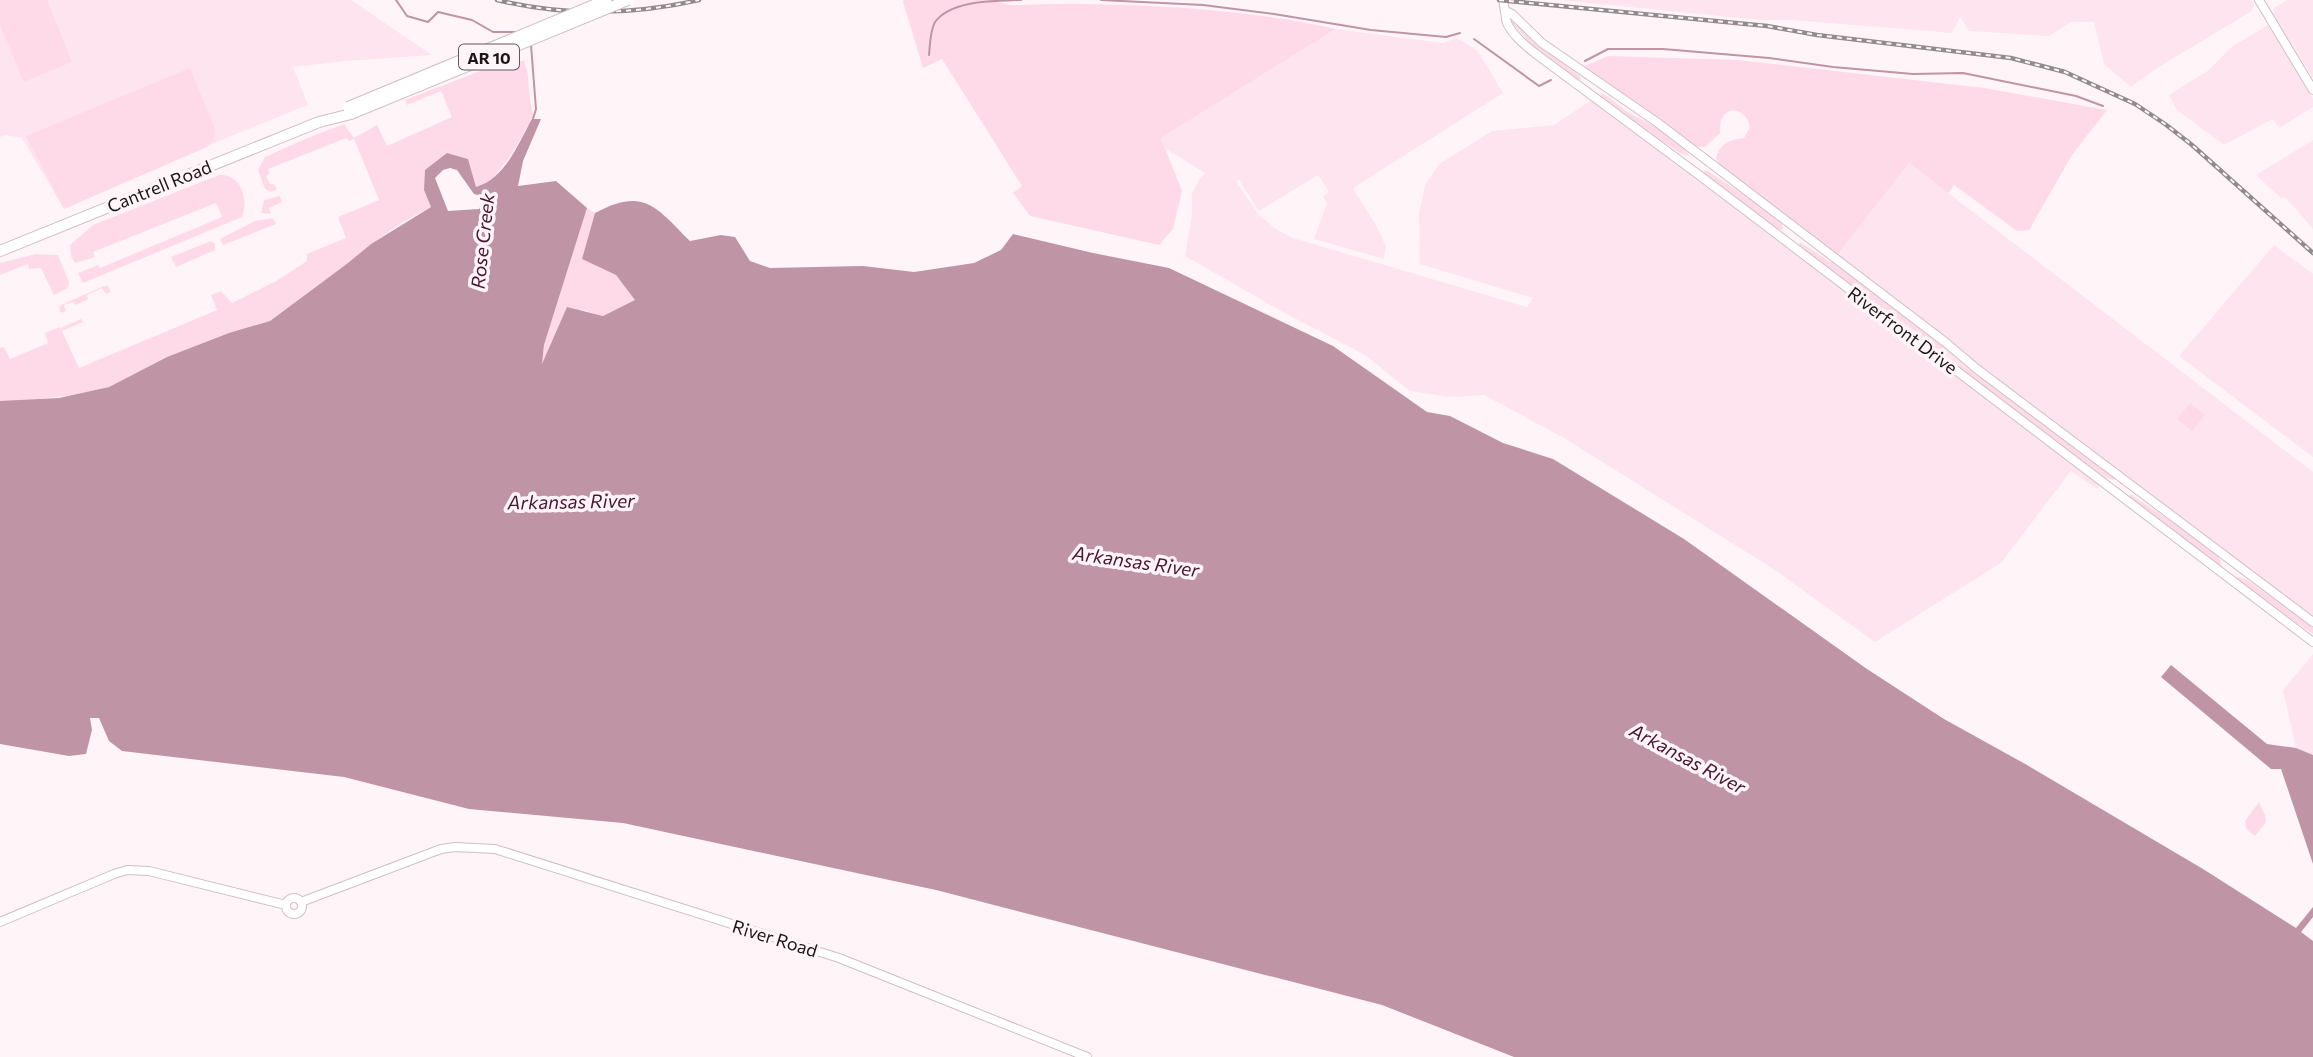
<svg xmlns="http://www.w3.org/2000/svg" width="2313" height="1057" font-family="Commissioner,sans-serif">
	<rect width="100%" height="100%" fill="#fff5f8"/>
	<g fill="#fee4ee">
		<path d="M 0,0 L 351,0 L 432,55 L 345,61 L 293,67 L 308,105 L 199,149 L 64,209 L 22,138 L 6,135 L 0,137 Z"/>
		<path d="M 1559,0 L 2252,0 L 2254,3 L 2252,11 L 2154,70 L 2131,87 L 2104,64 L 2094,22 L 2071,22 L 2049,36 L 1969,31 L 1960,17 L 1952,33 L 1792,20 L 1760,20 Z"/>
		<path d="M 2287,0 L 2313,0 L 2313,78 L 2273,14 L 2274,8 Z"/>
		<path d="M 2268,25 L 2313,99 L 2313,107 L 2279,128 L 2273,119 L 2224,145 L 2177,110 L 2169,95 L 2209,70 L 2230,48 Z"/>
		<path d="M 1336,29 L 1443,43 L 1457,38 L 1477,50 L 1503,93 L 1353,188 L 1377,227 L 1386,247 L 1384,259 L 1314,239 L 1327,203 L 1323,196 L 1329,192 L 1318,175 L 1259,211 L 1239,180 L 1236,181 L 1258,214 L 1276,229 L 1293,238 L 1527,307 L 1533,298 L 1420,264 L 1419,214 L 1425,185 L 1439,164 L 1492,131 L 1554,125 L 1590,101 L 1596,103 L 1821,274 L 1909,163 L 2313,472 L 2313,617 L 2115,467 L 2097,489 L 2071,471 L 2001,563 L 1875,642 L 1775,570 L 1564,438 L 1484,395 L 1449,397 L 1410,391 L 1365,355 L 1281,311 L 1185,256 L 1192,215 L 1192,194 L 1199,180 L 1205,173 L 1166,149 L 1161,138 Z"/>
		<path d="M 2313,140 L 2313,229 L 2286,198 L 2281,198 L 2256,175 Z"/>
		<path d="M 2274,245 L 2313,274 L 2313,457 L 2179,356 Z"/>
		<path d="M 2313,654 L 2313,755 L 2296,748 L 2283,690 Z"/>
	</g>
	<g fill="#fedae8">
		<path d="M 0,0 L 47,0 L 72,62 L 24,82 L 0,25 Z"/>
		<path d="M 904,0 L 993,0 L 1008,5 C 1034,5 1059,3 1084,4 C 1168,5 1254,11 1336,29 L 1161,138 L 1182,191 L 1173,229 L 1159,245 L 1030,216 L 1013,193 L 1022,186 L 942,59 L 923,68 L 903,2 Z"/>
		<path d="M 1511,20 L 1532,39 L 1580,76 L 1581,80 L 1577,79 L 1533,46 L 1511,22 Z"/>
		<path d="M 1608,56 L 1739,60 L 1984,88 L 2107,110 L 2072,155 L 2029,230 L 2017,231 L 1954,185 L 1948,193 L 1909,163 L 1837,255 L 1719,164 L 1716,158 C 1720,143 1730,140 1744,138 L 1750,127 C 1747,110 1727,103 1721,121 C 1720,125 1720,129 1720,133 L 1705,147 L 1694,146 L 1647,110 L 1582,67 Z"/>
		<path d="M 524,60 C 531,78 527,98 534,116 L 513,152 L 490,183 L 476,187 L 468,159 L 447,153 L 424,190 L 431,207 L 403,222 L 371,244 L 348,263 L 270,321 L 167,357 L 109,387 L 68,396 L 0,403 L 0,348 L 4,347 L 10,359 L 48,343 L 45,333 L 60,327 L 62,331 L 61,328 L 81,319 L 83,322 L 62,331 L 79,368 L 217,310 L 211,295 L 221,291 L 232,303 L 278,280 L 307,261 L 307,254 L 346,238 L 338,217 L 379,200 L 354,139 L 350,141 L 346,138 L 268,169 L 270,173 L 266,176 L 270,184 L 274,184 L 277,189 L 271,192 L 265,189 L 258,170 L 265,157 L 305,139 L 344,124 L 354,138 L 377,125 L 387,146 L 452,117 L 441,91 L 407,105 L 405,100 L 506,61 L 507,67 Z"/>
		<path d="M 190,68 L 214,127 C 216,136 214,141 207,147 L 64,209 L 26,136 Z"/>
		<path d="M 1601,93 C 1611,97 1618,106 1628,112 C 1647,124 1680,134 1689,156 L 1680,153 L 1634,123 L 1600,97 Z"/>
		<path d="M 1706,170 L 1770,212 L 1782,224 L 1783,230 L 1773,228 L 1708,178 L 1703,172 Z"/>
		<path d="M 219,175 C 241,173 249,199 242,217 L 83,283 L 78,273 L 98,265 L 100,268 L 222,217 L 216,203 L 93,252 L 95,257 L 75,263 L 71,256 L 70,245 L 93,225 Z"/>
		<path d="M 280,196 L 282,202 L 269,208 L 271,214 L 261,213 L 264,200 Z"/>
		<path d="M 587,208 L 595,213 L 582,259 L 616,275 L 636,300 L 603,316 L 580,309 L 541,367 L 544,345 Z"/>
		<path d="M 273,218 L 276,224 L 223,245 L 220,239 L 255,221 Z"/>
		<path d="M 211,241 L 215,244 L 215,250 L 176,267 L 171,257 Z"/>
		<path d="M 1800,242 L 1869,288 L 1942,344 L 1945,350 L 1937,348 C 1920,335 1903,321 1885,309 C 1856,290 1821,271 1799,245 Z"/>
		<path d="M 36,254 L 58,255 L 69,282 L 68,288 L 54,295 L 41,268 L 29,269 L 28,264 L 0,275 L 0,263 Z"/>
		<path d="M 104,286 L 108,286 L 111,292 L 106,294 L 102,288 L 87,295 L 88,299 L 76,305 L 73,302 L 64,305 L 66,311 L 61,313 L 59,307 L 61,305 Z"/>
		<path d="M 1960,364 L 1991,385 L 2114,476 L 2114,480 L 2108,478 L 2068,451 L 1958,367 Z"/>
		<path d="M 2190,403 L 2205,415 L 2192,431 L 2177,419 Z"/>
		<path d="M 2130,494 L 2192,535 L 2218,554 L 2222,566 L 2220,567 L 2130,499 Z"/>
		<path d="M 2237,576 L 2247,580 L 2313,626 L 2313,634 L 2239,583 Z"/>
		<path d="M 2259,802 L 2265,815 L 2266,822 L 2255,836 L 2247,830 L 2245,821 Z"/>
	</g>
	<g fill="#bf94a5" fill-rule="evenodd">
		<path d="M 532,119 L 541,119 L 523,161 L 518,186 L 556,181 L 587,208 L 544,345 L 542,364 L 567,307 L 603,316 L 635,300 L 616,275 L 582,259 L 595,213 C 644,186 657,208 690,241 L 721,235 L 735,237 L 750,261 L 770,268 L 863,266 L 914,272 L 974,263 L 1001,250 L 1013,234 L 1093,253 L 1169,268 L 1333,346 L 1427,412 L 1450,416 L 1503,443 L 1553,459 L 1684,539 L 1867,669 L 1944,719 L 2027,765 L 2203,869 L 2296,928 L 2313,907 L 2313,917 L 2301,932 L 2313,941 L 2313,1057 L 1514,1057 L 1382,1005 L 936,890 L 623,823 L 469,809 L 344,777 L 122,751 L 109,741 L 99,718 L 90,718 L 92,730 L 86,754 L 69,756 L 0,744 L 0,401 L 59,398 L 109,387 L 167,357 L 229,333 L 270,321 L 348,263 L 371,244 L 431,207 L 424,190 L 425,170 L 447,153 L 468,159 L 476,187 C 505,179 518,144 532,119 ZM 450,168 L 457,170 L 474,194 L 485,197 L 479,209 L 448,211 L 435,178 L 443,170 Z"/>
		<path d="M 2171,665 L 2267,744 L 2296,748 L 2313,755 L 2313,864 L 2281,769 L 2271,769 L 2161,677 Z"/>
	</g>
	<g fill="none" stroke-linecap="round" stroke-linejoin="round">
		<g stroke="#bf94a5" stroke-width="2">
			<path d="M 396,0 L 407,16 L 428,22 L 438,12 L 472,20 L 493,32 L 517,32"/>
			<path d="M 1101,0 L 1203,5 L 1274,14 L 1371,30 L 1446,37 L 1460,33"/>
			<path d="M 1474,39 L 1539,86 L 1551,80"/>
			<path d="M 531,45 L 536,109 L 533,119"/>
			<path d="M 929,55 C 930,45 930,31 935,22 C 951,0 993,1 1021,0"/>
			<path d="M 1585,61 L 1608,49 L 1663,49 L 1769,58 L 1833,67 L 1913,74 L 1963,73 L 2076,96 L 2103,106"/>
		</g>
		<g stroke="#cfbec5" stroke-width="10">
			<g id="tertiary">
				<path d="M 1503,0 C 1505,8 1505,16 1507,23 C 1513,36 1526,46 1536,54 L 1703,178 L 2313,642"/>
				<path d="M 2259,0 L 2313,90"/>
				<path d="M 1506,11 L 1512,14 L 1542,43 L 1658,123 L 1945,342 L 1977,369 L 2313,622"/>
				<circle cx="294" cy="906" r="8"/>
				<path d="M 301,902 L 441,849 L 455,847 L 495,849 L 839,958 L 1087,1057"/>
				<path d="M 0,922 L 114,874 L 127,870 L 149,871 L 286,905"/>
			</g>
		</g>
		<g stroke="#cfbec5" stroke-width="12">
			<path id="primary" d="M 0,251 L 319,122 L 351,114"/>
		</g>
		<use href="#tertiary" stroke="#fff" stroke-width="8"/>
		<use href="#primary" stroke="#fff" stroke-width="10"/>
		<g stroke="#928b8d" stroke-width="4.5">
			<g id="rail">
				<path d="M 497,0 C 563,16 633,15 699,0"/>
				<path d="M 1499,0 L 1767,26 L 1817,35 L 2011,58 L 2065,72 L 2135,104 L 2165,124 L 2192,145 L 2313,253"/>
			</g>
		</g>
		<use href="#rail" stroke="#fff5f8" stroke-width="2" stroke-dasharray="5" stroke-linecap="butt"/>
		<g stroke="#cfbec5" stroke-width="12" stroke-linecap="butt">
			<g id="primary-bridge">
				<path d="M 348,107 L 606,0"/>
				<path d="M 351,114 L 628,0"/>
			</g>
		</g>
		<use href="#primary-bridge" stroke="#fff" stroke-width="10"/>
	</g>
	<g text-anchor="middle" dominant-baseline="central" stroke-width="7" stroke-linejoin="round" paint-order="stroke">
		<rect fill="#fff5f8" stroke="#5f595b" stroke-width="2" x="459" y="44.5" width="60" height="25" rx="5"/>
		<g font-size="16" font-weight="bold" fill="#1b1618">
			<text x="489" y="57">AR 10</text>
		</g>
		<g font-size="18" fill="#1b1618" stroke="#fff5f8">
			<text transform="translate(159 186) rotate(-22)">Cantrell Road</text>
			<text transform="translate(1903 330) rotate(37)">Riverfront Drive</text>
			<text transform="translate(775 938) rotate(17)">River Road</text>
		</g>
		<g font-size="19" font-style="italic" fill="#4a1530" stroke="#fff5f8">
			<text transform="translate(482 241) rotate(-84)">Rose Creek</text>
			<text transform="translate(571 501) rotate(-1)">Arkansas River</text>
			<text transform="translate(1136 561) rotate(8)">Arkansas River</text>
			<text transform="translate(1688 758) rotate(28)">Arkansas River</text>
		</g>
	</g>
</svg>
